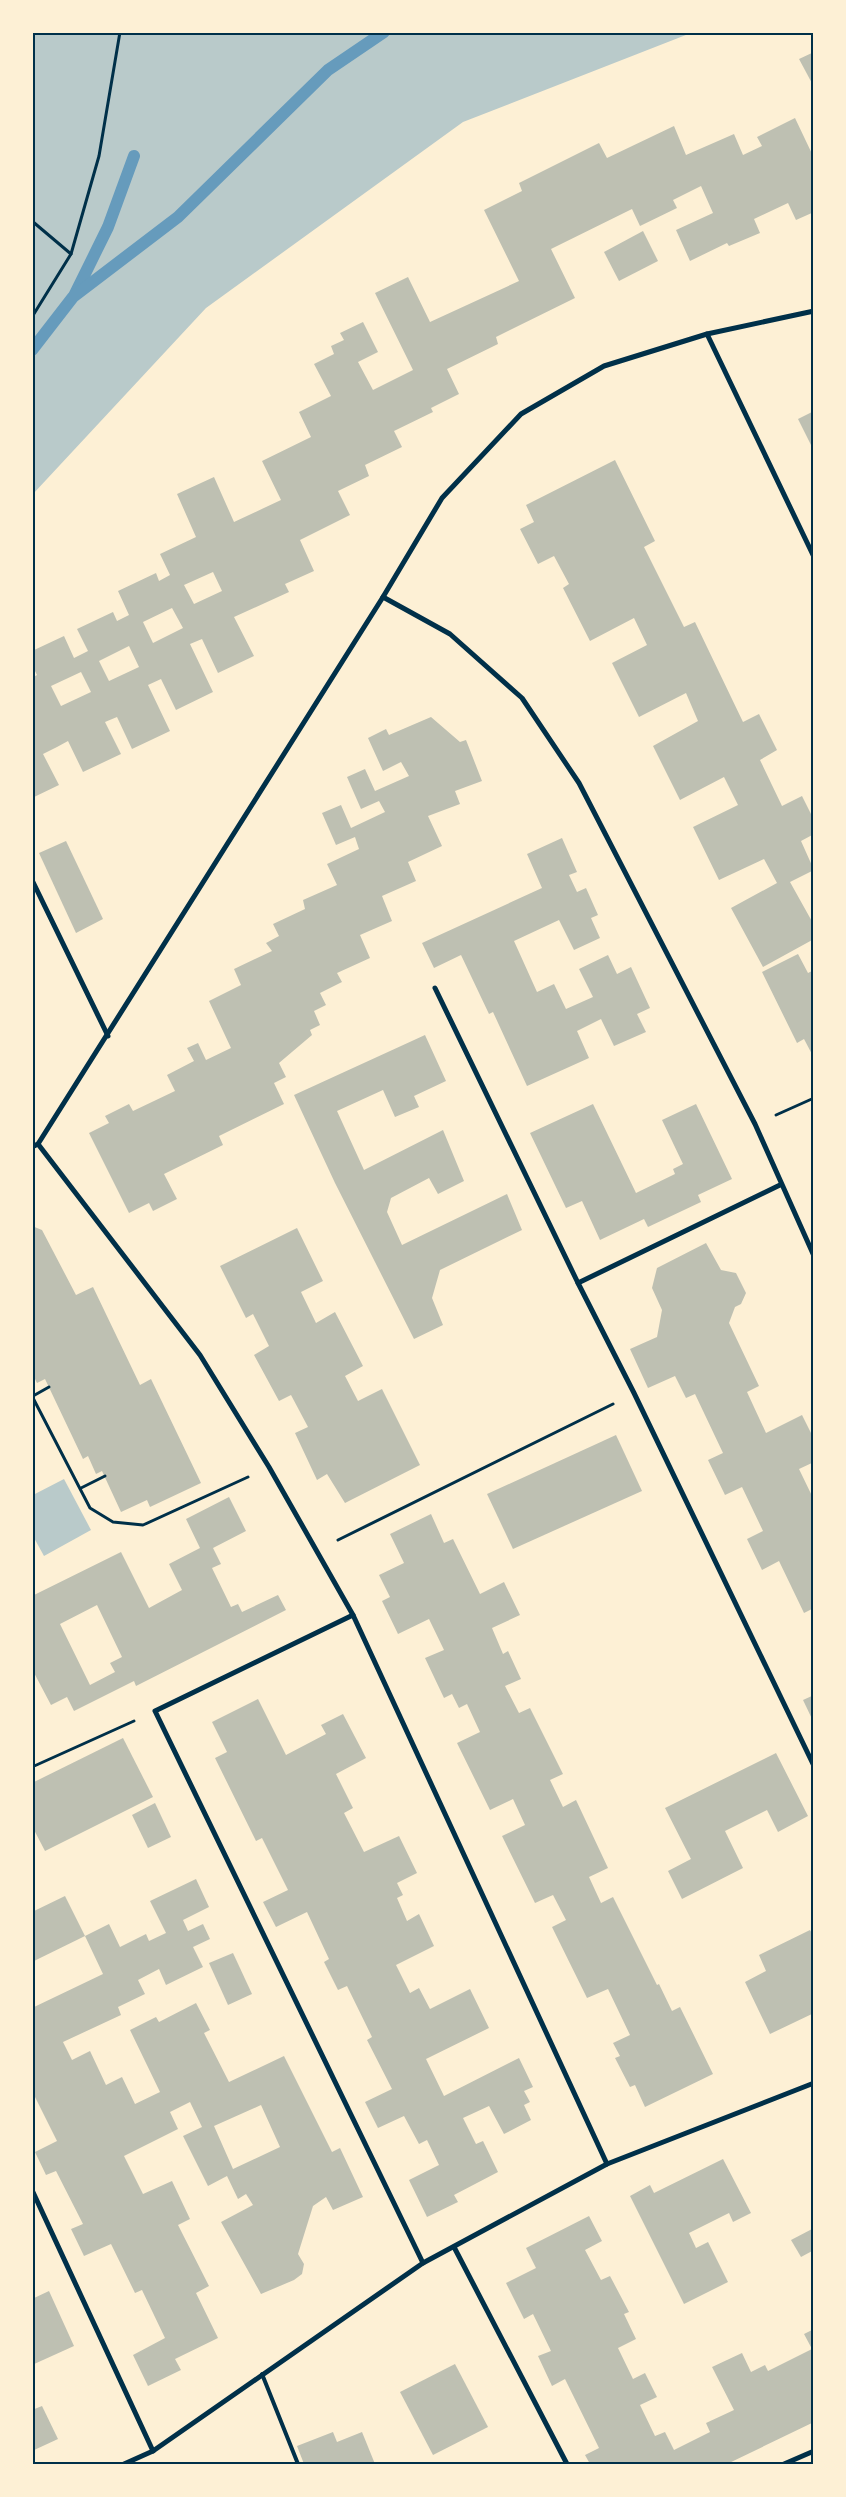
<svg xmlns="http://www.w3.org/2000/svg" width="846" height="2497" font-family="Figtree,sans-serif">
	<rect width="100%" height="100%" fill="#fdf0d5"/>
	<g fill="#b9caca">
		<path d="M 32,33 L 691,33 L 463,122 L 206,308 L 33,494 Z"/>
		<path d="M 64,1479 L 91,1530 L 44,1556 L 33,1536 L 33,1495 Z"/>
	</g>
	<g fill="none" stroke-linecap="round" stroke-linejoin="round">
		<g stroke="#669bbc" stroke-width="12">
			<path d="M 75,294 L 108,227 L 134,156"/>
			<path d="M 32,350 L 73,297 L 178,217 L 328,70 L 384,32"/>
		</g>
	</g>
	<g fill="#bec0b2" fill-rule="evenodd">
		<path d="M 814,52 L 814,87 L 799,59 Z"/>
		<path d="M 795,118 L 814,158 L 814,212 L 796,220 L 788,203 L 754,219 L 760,233 L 729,246 L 727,243 L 690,261 L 676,230 L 713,213 L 701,186 L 673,200 L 677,208 L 640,226 L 632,209 L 551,249 L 575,298 L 496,337 L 498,344 L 447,369 L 459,394 L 431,408 L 433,412 L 394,431 L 402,447 L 365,465 L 369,476 L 338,491 L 350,515 L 300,540 L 314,571 L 285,584 L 289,592 L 234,617 L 254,656 L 218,673 L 202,639 L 190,644 L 213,692 L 176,710 L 161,679 L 148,685 L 170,731 L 132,749 L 117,717 L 105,722 L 121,754 L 83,772 L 68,741 L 57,747 L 43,754 L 59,785 L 32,798 L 32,678 L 37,675 L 32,665 L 32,651 L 64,636 L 74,658 L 88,651 L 77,629 L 113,612 L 117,621 L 129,615 L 118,591 L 156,573 L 159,581 L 170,575 L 160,554 L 196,537 L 177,494 L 214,477 L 234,522 L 281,500 L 262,461 L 311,437 L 299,412 L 331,396 L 314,364 L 334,354 L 331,346 L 344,340 L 340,333 L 363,322 L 378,352 L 358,362 L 373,390 L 413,370 L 375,293 L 408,277 L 430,322 L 519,281 L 484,210 L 522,191 L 519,183 L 599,143 L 607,158 L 674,126 L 686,155 L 734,134 L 743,155 L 762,146 L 757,137 ZM 213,572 L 222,591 L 194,604 L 184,585 ZM 172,608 L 183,628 L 153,643 L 143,622 ZM 129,646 L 139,667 L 109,681 L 99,661 ZM 81,672 L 91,692 L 61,706 L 51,686 Z"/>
		<path d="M 643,231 L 658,261 L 619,281 L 604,252 Z"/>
		<path d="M 814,411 L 814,451 L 798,419 Z"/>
		<path d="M 615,460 L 655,541 L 644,547 L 684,627 L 695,622 L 743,722 L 759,714 L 777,750 L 760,760 L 782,806 L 802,796 L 814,820 L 814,834 L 801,841 L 814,870 L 790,882 L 814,925 L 814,939 L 763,967 L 731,908 L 777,883 L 764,859 L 719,880 L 693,827 L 738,805 L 724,777 L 680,800 L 653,746 L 698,721 L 686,693 L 639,717 L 612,663 L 647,645 L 634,618 L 590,641 L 563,588 L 569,584 L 554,556 L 538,564 L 520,529 L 534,522 L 526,505 Z"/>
		<path d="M 431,717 L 460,742 L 466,740 L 482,781 L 455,791 L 460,804 L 428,816 L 442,846 L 408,862 L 416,881 L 382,896 L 392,921 L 360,935 L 370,958 L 337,973 L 342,982 L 320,993 L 326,1005 L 314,1011 L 320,1025 L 310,1030 L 312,1035 L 279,1063 L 286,1077 L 274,1083 L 284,1104 L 219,1136 L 223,1145 L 164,1174 L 177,1199 L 153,1211 L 149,1203 L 129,1213 L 89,1133 L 109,1123 L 105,1116 L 129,1104 L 133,1111 L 175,1091 L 167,1075 L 194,1061 L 187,1048 L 198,1043 L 206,1060 L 231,1048 L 209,1001 L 241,985 L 234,969 L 272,951 L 266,943 L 279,936 L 273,924 L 305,909 L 303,900 L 337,885 L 327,864 L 359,849 L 355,837 L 336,845 L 322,813 L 341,805 L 351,828 L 385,812 L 379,801 L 361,809 L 347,777 L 365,769 L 375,791 L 409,776 L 401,762 L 383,771 L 368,738 L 386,729 L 389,735 Z"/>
		<path d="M 562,838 L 577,872 L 569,875 L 577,892 L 586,888 L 598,915 L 591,918 L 600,938 L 574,950 L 559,920 L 514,941 L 537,992 L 554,984 L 566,1009 L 593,997 L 579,969 L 608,955 L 617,974 L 631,967 L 650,1008 L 637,1014 L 646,1032 L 614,1046 L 601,1019 L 577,1031 L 589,1058 L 527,1086 L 493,1012 L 489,1014 L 461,955 L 434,968 L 422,943 L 542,888 L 527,854 Z"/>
		<path d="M 66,841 L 103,919 L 76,933 L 39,853 Z"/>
		<path d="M 798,954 L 808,973 L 814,970 L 814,1058 L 804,1039 L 797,1043 L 762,972 Z"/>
		<path d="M 425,1035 L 446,1081 L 414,1096 L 419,1107 L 395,1117 L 383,1090 L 337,1111 L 364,1170 L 443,1130 L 464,1181 L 438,1194 L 429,1178 L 391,1198 L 387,1212 L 402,1245 L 507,1194 L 522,1230 L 440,1270 L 432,1298 L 443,1325 L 414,1339 L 335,1183 L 294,1095 Z"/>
		<path d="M 593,1104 L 636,1193 L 675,1174 L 673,1169 L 683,1164 L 662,1120 L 696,1104 L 732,1179 L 698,1195 L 701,1202 L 648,1227 L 644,1219 L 600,1240 L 582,1201 L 566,1208 L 530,1133 Z"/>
		<path d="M 32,1226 L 42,1230 L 76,1295 L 93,1287 L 140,1385 L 151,1379 L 201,1483 L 150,1507 L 147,1500 L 121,1512 L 102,1471 L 96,1474 L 88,1456 L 83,1459 L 45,1379 L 37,1383 L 32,1373 Z"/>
		<path d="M 297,1228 L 323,1281 L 301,1292 L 316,1323 L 335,1312 L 363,1366 L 345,1376 L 358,1401 L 382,1389 L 420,1465 L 345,1503 L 327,1474 L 317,1480 L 295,1433 L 308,1427 L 291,1395 L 279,1401 L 254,1355 L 269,1346 L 253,1314 L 246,1318 L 220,1266 Z"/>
		<path d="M 706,1243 L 721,1270 L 736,1273 L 746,1293 L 741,1304 L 735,1307 L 729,1323 L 759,1386 L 747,1392 L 766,1433 L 802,1415 L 814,1439 L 814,1462 L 799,1469 L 814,1500 L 814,1608 L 804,1613 L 779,1561 L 762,1570 L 747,1539 L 763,1531 L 742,1487 L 725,1495 L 708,1460 L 723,1453 L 695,1394 L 686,1398 L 675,1376 L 648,1388 L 630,1349 L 657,1337 L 662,1310 L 652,1288 L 657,1268 Z"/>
		<path d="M 616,1435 L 642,1491 L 513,1549 L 487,1494 Z"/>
		<path d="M 229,1497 L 246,1531 L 213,1548 L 221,1564 L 212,1568 L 231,1607 L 238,1604 L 242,1612 L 278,1595 L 286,1610 L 136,1686 L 134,1681 L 74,1711 L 67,1697 L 51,1705 L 32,1669 L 32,1596 L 121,1552 L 149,1608 L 182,1590 L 169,1564 L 200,1548 L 186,1519 ZM 97,1605 L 122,1657 L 110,1663 L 115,1672 L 90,1685 L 60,1624 Z"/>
		<path d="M 431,1514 L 444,1543 L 453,1539 L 480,1594 L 504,1582 L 520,1615 L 492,1628 L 503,1654 L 508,1651 L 521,1679 L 505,1686 L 519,1713 L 530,1708 L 563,1774 L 550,1780 L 563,1807 L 576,1800 L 608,1868 L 589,1877 L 601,1903 L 613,1897 L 657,1985 L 659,1984 L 672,2011 L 680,2007 L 713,2074 L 645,2107 L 635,2085 L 630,2087 L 615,2058 L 620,2056 L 613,2043 L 630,2035 L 608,1989 L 587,1998 L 552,1927 L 566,1920 L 553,1895 L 535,1903 L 502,1836 L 525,1825 L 513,1799 L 490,1810 L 457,1743 L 480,1732 L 467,1704 L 459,1708 L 452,1694 L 444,1698 L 425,1658 L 444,1650 L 429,1619 L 398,1634 L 382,1601 L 390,1597 L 379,1575 L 404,1563 L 390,1534 Z"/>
		<path d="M 814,1695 L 814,1723 L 803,1700 Z"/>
		<path d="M 258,1699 L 286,1755 L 326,1734 L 321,1725 L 343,1714 L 366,1758 L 336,1774 L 353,1808 L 344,1813 L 364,1852 L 399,1836 L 417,1873 L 397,1883 L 403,1895 L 397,1898 L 407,1921 L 419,1914 L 434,1946 L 396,1965 L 410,1993 L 419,1988 L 430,2009 L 470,1989 L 489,2028 L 426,2059 L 444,2096 L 519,2058 L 533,2087 L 524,2091 L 530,2102 L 524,2105 L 531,2120 L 504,2134 L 489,2106 L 463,2118 L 476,2144 L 483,2141 L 498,2172 L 454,2195 L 458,2202 L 427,2217 L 409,2180 L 439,2165 L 427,2140 L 419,2144 L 404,2116 L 378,2128 L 365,2102 L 392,2089 L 367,2040 L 372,2037 L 347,1986 L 338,1990 L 324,1962 L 329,1959 L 307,1912 L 276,1927 L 263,1902 L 288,1890 L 262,1838 L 256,1841 L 215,1758 L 227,1752 L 212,1722 Z"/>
		<path d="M 123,1738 L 153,1797 L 45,1851 L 32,1826 L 32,1783 Z"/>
		<path d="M 776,1753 L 808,1816 L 778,1832 L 767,1810 L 725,1831 L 743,1868 L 682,1899 L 668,1871 L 691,1859 L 665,1808 Z"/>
		<path d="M 155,1803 L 171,1837 L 148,1848 L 132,1815 Z"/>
		<path d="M 196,1879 L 209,1907 L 183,1920 L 188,1931 L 203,1924 L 210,1939 L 193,1947 L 203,1967 L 166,1985 L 159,1969 L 138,1980 L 145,1994 L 118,2007 L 121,2015 L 63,2042 L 72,2060 L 90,2051 L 106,2085 L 122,2077 L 135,2104 L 160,2092 L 130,2030 L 156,2017 L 159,2022 L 196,2003 L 210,2030 L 204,2033 L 229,2082 L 284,2056 L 332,2152 L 340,2148 L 363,2197 L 333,2210 L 326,2197 L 313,2206 L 298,2254 L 304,2264 L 302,2274 L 294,2280 L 261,2294 L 221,2222 L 253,2205 L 246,2194 L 238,2199 L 227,2176 L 208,2186 L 183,2136 L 202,2127 L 190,2102 L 170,2112 L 178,2129 L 124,2156 L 143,2194 L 172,2181 L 190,2219 L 178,2225 L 209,2286 L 196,2293 L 218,2338 L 175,2359 L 181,2370 L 148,2386 L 133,2355 L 165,2338 L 142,2290 L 135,2293 L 111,2244 L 84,2256 L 71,2229 L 83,2224 L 56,2171 L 46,2175 L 35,2152 L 57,2141 L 32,2091 L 32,2008 L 103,1974 L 85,1936 L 109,1924 L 120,1947 L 146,1934 L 149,1941 L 166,1933 L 150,1901 ZM 261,2105 L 280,2147 L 233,2169 L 214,2126 Z"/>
		<path d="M 65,1896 L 85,1936 L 32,1962 L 32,1912 Z"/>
		<path d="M 810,1930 L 814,1937 L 814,2013 L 770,2034 L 745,1982 L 766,1971 L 759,1955 Z"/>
		<path d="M 233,1953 L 252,1994 L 228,2005 L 209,1963 Z"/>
		<path d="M 723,2159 L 751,2213 L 733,2222 L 729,2213 L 689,2233 L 696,2248 L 708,2242 L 728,2282 L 684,2304 L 630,2196 L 650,2185 L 654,2193 Z"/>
		<path d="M 589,2216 L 602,2241 L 585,2250 L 601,2280 L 610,2276 L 629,2312 L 624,2314 L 636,2339 L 618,2348 L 633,2379 L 645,2373 L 657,2397 L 640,2405 L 655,2436 L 665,2432 L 674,2450 L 710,2432 L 706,2423 L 734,2410 L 712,2367 L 742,2353 L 751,2372 L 765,2365 L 768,2371 L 812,2349 L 804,2334 L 814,2329 L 814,2422 L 727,2464 L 590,2464 L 585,2455 L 599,2448 L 565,2379 L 552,2386 L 538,2356 L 551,2351 L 533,2314 L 524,2319 L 506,2283 L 536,2268 L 526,2248 Z"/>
		<path d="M 814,2228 L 814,2250 L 801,2257 L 791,2240 Z"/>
		<path d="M 49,2291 L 74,2346 L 32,2365 L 32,2299 Z"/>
		<path d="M 455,2364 L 488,2427 L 433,2455 L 400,2392 Z"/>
		<path d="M 42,2406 L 58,2439 L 32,2451 L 32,2410 Z"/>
		<path d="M 333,2432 L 337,2442 L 362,2432 L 375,2464 L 304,2464 L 297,2446 Z"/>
	</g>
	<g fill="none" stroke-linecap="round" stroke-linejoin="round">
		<g stroke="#003049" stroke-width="3">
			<path d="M 32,221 L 71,254"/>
			<path d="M 32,317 L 71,254 L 99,156 L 120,32"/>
			<path d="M 776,1115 L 814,1098"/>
			<path d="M 32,1396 L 90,1508 L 113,1522 L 143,1525 L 248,1477"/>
			<path d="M 33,1396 L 49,1387"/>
			<path d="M 81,1488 L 105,1476"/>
			<path d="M 338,1540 L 613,1404"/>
			<path d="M 32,1767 L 134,1721"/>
		</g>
		<path stroke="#003049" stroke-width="4" d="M 262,2374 L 298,2464"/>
		<g stroke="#003049" stroke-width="5">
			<path d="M 707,334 L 814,557"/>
			<path d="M 383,597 L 450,634 L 522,698 L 579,783 L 755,1124 L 814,1256"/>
			<path d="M 32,880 L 108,1036"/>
			<path d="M 435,988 L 578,1283"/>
			<path d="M 38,1144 L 200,1355 L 269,1467 L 353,1615 L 607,2164"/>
			<path d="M 32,1147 L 38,1144 L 383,597 L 442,498 L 521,414 L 604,366 L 707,334 L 814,311"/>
			<path d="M 780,1185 L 578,1283 L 634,1393 L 814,1766"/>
			<path d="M 353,1615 L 155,1711 L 423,2263"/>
			<path d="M 32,2190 L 153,2451"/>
			<path d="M 454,2247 L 567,2464"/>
			<path d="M 124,2464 L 153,2451 L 423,2263 L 607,2164 L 814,2083"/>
			<path d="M 784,2464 L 814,2451"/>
		</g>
	</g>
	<rect width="846" height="2497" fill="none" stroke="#fdf0d5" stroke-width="68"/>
	<rect x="34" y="34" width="778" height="2429" fill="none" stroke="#003049" stroke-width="2"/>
</svg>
